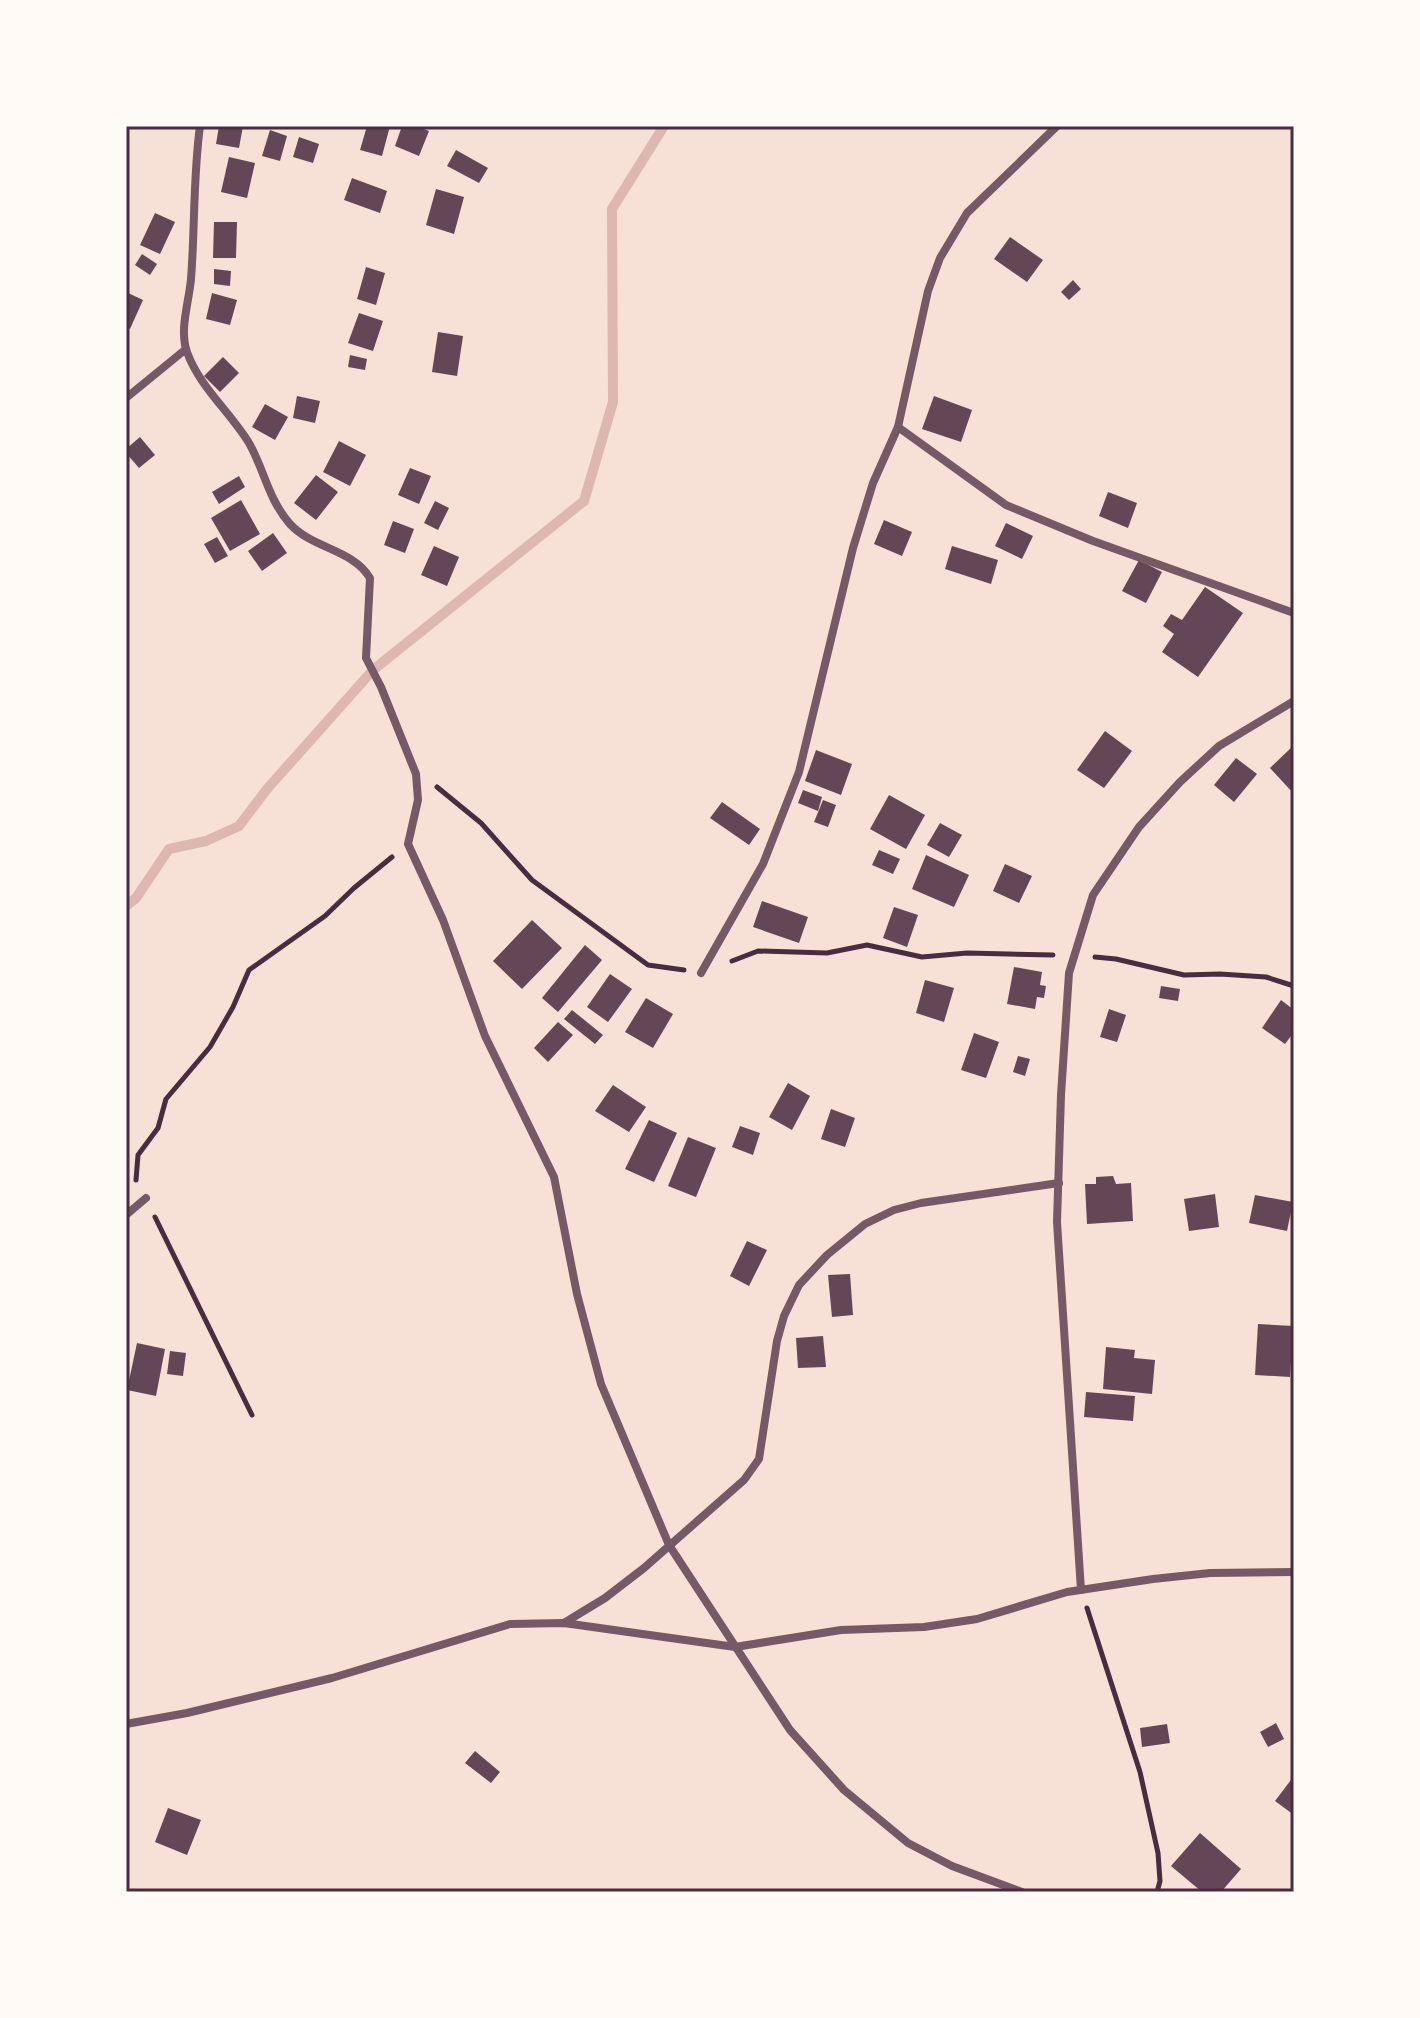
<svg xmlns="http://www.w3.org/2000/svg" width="1420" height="2018" font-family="'Public Sans',sans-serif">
	<rect width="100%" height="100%" fill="#f7e1d7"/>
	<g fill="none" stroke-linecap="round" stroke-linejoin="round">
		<path stroke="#dcb8b0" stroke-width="10" d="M 126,906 L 136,898 L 169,849 L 206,841 L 239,826 L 267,789 L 373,670 L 584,501 L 613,402 L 612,209 L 664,126"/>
	</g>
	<g fill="#644757">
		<path d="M 219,126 L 243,126 L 239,148 L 216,144 Z"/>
		<path d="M 367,126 L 390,126 L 382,156 L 360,150 Z"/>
		<path d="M 402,126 L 416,126 L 429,131 L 419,156 L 395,146 Z"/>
		<path d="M 270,130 L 287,136 L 280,161 L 262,156 Z"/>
		<path d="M 299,137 L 319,144 L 313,163 L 293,157 Z"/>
		<path d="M 456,150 L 488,168 L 479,183 L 447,166 Z"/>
		<path d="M 229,157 L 255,163 L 247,198 L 221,192 Z"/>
		<path d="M 352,178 L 387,191 L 380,213 L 344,200 Z"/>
		<path d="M 436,189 L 464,197 L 454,234 L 426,225 Z"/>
		<path d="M 155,213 L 175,222 L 160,254 L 140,245 Z"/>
		<path d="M 214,222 L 237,222 L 236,258 L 213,258 Z"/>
		<path d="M 1010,237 L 1043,260 L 1027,282 L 994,259 Z"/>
		<path d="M 142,254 L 157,264 L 150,275 L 135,265 Z"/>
		<path d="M 366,267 L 385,273 L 376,305 L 357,299 Z"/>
		<path d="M 214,269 L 231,271 L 230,286 L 214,284 Z"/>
		<path d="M 1073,280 L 1081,289 L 1069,300 L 1061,292 Z"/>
		<path d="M 126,292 L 143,300 L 130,329 L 126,327 Z"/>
		<path d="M 212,293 L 237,300 L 230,325 L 206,319 Z"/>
		<path d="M 359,313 L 383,321 L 373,351 L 348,343 Z"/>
		<path d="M 438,332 L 463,336 L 457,376 L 432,372 Z"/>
		<path d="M 350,355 L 367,359 L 365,370 L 348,367 Z"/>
		<path d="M 223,357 L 239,373 L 220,392 L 204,376 Z"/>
		<path d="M 297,396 L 320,401 L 315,423 L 293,418 Z"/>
		<path d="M 934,396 L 972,410 L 961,442 L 922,429 Z"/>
		<path d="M 265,404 L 288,417 L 275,440 L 252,427 Z"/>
		<path d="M 140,437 L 155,455 L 139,468 L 126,453 L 126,449 Z"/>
		<path d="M 339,441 L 366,455 L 350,486 L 323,472 Z"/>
		<path d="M 410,468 L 431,476 L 419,504 L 398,495 Z"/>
		<path d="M 316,475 L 338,492 L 316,520 L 294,503 Z"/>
		<path d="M 239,476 L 245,487 L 219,504 L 212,492 Z"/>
		<path d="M 1108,492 L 1137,503 L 1128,528 L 1099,516 Z"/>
		<path d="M 241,500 L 260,534 L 230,551 L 211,518 Z"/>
		<path d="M 435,501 L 449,508 L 438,530 L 424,523 Z"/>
		<path d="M 884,520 L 912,532 L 902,556 L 874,544 Z"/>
		<path d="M 393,521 L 414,529 L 405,553 L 384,545 Z"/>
		<path d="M 1006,523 L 1033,536 L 1022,559 L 995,546 Z"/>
		<path d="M 273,533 L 287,553 L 262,571 L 248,551 Z"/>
		<path d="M 217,537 L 228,556 L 215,563 L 204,544 Z"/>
		<path d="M 434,546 L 459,557 L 447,586 L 421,575 Z"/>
		<path d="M 952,546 L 998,560 L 991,584 L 945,569 Z"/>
		<path d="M 1139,560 L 1162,572 L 1146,603 L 1122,591 Z"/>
		<path d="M 1205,587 L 1243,613 L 1198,677 L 1162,652 L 1174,634 L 1163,626 L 1171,614 L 1182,620 Z"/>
		<path d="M 1105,731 L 1132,751 L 1104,788 L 1077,770 Z"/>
		<path d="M 1294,745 L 1294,794 L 1270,768 Z"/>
		<path d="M 816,750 L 852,764 L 841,795 L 805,781 Z"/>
		<path d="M 1236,758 L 1257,774 L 1234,802 L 1214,785 Z"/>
		<path d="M 803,790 L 822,797 L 818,811 L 798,803 Z"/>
		<path d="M 889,795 L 925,815 L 906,849 L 870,829 Z"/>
		<path d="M 823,800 L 836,805 L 828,827 L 814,822 Z"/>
		<path d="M 722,802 L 760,829 L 749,845 L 710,818 Z"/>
		<path d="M 940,823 L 962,835 L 949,857 L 927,845 Z"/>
		<path d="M 879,850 L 900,859 L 893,874 L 872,865 Z"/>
		<path d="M 926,855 L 969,875 L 954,907 L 912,889 Z"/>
		<path d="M 1005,864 L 1032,876 L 1019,903 L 993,891 Z"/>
		<path d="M 762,901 L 808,917 L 799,943 L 753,927 Z"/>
		<path d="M 894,907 L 918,915 L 907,947 L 883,938 Z"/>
		<path d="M 532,920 L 562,948 L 522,989 L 493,961 Z"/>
		<path d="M 585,945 L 602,960 L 558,1012 L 542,998 Z"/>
		<path d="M 1014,967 L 1042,972 L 1040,985 L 1046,986 L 1044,998 L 1037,997 L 1035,1009 L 1007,1004 Z"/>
		<path d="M 610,974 L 632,989 L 608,1022 L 587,1007 Z"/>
		<path d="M 925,980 L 954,988 L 944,1022 L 916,1013 Z"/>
		<path d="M 1161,986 L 1180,989 L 1178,1001 L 1159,998 Z"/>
		<path d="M 646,998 L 673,1014 L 653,1048 L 625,1032 Z"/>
		<path d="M 1281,1000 L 1294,1010 L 1294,1032 L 1285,1044 L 1262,1028 Z"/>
		<path d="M 1109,1009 L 1126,1015 L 1117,1042 L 1100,1037 Z"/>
		<path d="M 572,1010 L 603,1035 L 595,1044 L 564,1019 Z"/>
		<path d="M 558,1022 L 573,1035 L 548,1062 L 534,1048 Z"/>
		<path d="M 974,1033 L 999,1042 L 986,1078 L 961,1070 Z"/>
		<path d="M 1018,1056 L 1030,1059 L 1025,1076 L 1013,1072 Z"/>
		<path d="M 788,1083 L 810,1096 L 792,1130 L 769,1117 Z"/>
		<path d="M 613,1085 L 646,1107 L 629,1132 L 595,1111 Z"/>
		<path d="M 831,1109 L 855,1118 L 845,1147 L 821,1139 Z"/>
		<path d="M 649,1120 L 677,1133 L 654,1182 L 625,1169 Z"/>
		<path d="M 740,1126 L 760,1133 L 753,1155 L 732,1147 Z"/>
		<path d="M 688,1137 L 716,1148 L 696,1197 L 668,1186 Z"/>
		<path d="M 1113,1176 L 1116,1184 L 1131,1183 L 1133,1221 L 1087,1224 L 1085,1184 L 1096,1184 L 1096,1177 Z"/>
		<path d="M 1215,1194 L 1219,1227 L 1189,1231 L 1184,1199 Z"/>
		<path d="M 1255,1195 L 1293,1202 L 1287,1231 L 1249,1223 Z"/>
		<path d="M 747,1241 L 767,1250 L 749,1286 L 730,1276 Z"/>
		<path d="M 850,1274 L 853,1315 L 832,1317 L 828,1275 Z"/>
		<path d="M 1258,1324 L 1293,1326 L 1290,1377 L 1255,1375 Z"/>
		<path d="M 823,1336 L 826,1367 L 798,1368 L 796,1338 Z"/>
		<path d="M 137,1343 L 165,1349 L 156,1396 L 127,1390 Z"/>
		<path d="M 1106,1347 L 1135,1350 L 1134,1358 L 1155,1360 L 1152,1394 L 1103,1389 Z"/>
		<path d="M 170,1351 L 186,1353 L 183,1376 L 167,1374 Z"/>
		<path d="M 1086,1392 L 1135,1396 L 1133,1421 L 1084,1417 Z"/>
		<path d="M 1276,1723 L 1284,1739 L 1268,1747 L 1260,1732 Z"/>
		<path d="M 1167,1724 L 1170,1743 L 1142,1747 L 1140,1728 Z"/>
		<path d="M 475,1751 L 500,1772 L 491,1783 L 465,1763 Z"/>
		<path d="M 1294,1776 L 1294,1815 L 1275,1801 Z"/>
		<path d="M 168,1808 L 201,1820 L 187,1855 L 155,1842 Z"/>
		<path d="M 1200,1833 L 1241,1869 L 1221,1892 L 1202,1892 L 1171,1866 Z"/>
	</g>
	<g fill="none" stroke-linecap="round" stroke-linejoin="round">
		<g stroke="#4a2c40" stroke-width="5">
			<path d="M 437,787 L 481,823 L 532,880 L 648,965 L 684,970"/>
			<path d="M 1095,957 L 1116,959 L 1184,975 L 1220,974 L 1266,977 L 1294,986"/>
			<path d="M 732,961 L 758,951 L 827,953 L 867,945 L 922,957 L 967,953 L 1053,955"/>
			<path d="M 136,1180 L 138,1155 L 158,1128 L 166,1099 L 210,1047 L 233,1007 L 249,970 L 325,916 L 354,888 L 392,857"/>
			<path d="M 155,1217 L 252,1415"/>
			<path d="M 1087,1608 L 1140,1772 L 1158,1853 L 1160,1881 L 1157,1892"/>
		</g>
		<g stroke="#755966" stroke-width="8">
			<path d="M 200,126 C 193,177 195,228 191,279 C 189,302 179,330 187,352 C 199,386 230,412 249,443 C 264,469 268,499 290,524 C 313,549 352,549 370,578 L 366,658 L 381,687 L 416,774 L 418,800 L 408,844 L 443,920 L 485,1036 L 554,1177 L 577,1294 L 601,1384 L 669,1545 L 790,1730 L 844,1790 L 908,1843 L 952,1866 L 1022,1892"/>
			<path d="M 126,398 L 186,349"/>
			<path d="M 898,427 L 1006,505 L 1093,541 L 1294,613"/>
			<path d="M 701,973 L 763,864 L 799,772 L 853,548 L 873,483 L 898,427 L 928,291 L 940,258 L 967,213 L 1057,126"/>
			<path d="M 126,1215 L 146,1198"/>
			<path d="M 1081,1590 L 1057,1222 L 1061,1095 L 1069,973 L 1093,895 L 1139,827 L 1180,782 L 1219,746 L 1294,701"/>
			<path d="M 564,1623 L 605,1598 L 644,1568 L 744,1480 L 759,1459 L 777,1341 L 784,1316 L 799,1285 L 827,1255 L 865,1224 L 894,1210 L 921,1203 L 1059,1183"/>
			<path d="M 126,1724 L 187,1713 L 332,1678 L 510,1624 L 564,1623 L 735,1647 L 841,1630 L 924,1627 L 977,1619 L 1067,1592 L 1153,1579 L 1210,1573 L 1294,1572"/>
		</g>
	</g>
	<rect width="1420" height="2018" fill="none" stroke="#fffaf5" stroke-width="256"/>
	<rect x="128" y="128" width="1164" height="1762" fill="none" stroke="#4a2c40" stroke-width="3"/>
</svg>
